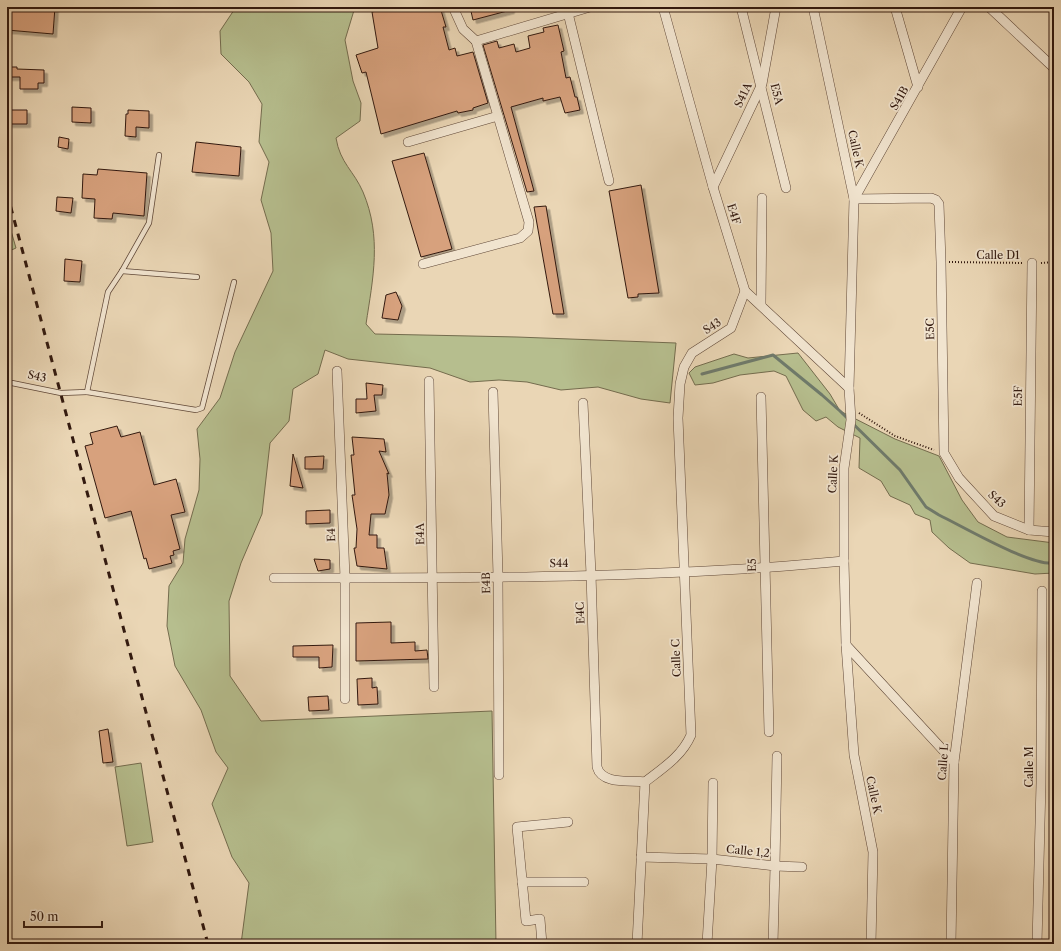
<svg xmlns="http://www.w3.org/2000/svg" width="1061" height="951" font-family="'Libre Caslon Text',serif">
	<defs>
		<filter id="shadow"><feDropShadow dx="3.5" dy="3.5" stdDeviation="0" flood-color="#0004"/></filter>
	</defs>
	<rect width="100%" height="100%" fill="#ead6b5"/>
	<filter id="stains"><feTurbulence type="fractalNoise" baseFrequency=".005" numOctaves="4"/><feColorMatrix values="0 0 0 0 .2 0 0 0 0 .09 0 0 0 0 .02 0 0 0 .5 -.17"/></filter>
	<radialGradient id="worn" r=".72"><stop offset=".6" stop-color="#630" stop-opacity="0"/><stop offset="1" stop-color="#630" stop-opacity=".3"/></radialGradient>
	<g fill="#b6be8e" stroke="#746c4e">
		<path d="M 236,7 L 355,7 L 345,40 L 353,81 L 361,103 L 360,121 L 336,138 C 340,163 354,171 363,192 C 382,237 373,278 366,324 L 375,334 L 517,337 L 676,343 L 670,403 L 641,399 L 598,387 L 561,390 L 527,382 L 499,380 L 470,382 L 430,368 L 348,359 L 325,350 L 318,374 L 293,389 L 289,421 L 270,443 L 262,514 L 241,563 L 229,601 L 230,676 L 261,721 L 492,711 L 496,944 L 241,944 L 249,883 L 232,857 L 212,804 L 228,768 L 216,752 L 201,710 L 175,666 L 167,626 L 169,586 L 183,563 L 185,539 L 199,490 L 200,459 L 197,429 L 220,398 L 235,352 L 273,271 L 271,233 L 261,200 L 269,162 L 259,142 L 262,104 L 249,82 L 221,54 L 220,31 Z"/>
		<path d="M 7,217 L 16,248 L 7,252 Z"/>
		<path d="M 798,353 L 830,394 L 840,411 L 895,439 L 939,456 L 962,500 L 978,522 L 1007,537 L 1054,543 L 1054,573 L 1035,574 L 970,563 L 949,548 L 932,532 L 930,520 L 915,514 L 910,505 L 890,496 L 881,481 L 859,468 L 860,438 L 838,427 L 826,417 L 816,421 L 803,410 L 786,376 L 774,371 L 740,375 L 713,383 L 695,385 L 689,373 L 695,367 L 734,354 L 748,358 Z"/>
		<path d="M 141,763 L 153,842 L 127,846 L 115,767 Z"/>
	</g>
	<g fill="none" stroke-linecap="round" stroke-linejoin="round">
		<path stroke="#6f7a6b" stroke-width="3" d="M 702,374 L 773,355 L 822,395 L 840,411 L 900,470 L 926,507 L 939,515 C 964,527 1030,566 1054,563"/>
	</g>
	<g fill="#d7a17d" stroke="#32190f" filter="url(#shadow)">
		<path d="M 7,7 L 55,7 L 53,34 L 7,30 Z"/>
		<path d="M 394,7 L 440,7 L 446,27 L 443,27 L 449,50 L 455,48 L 457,56 L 473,52 L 488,103 L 473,108 L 473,110 L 458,113 L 457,111 L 381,134 L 366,72 L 362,73 L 356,55 L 378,48 L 372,12 Z"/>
		<path d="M 470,7 L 511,7 L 511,10 L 473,20 Z"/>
		<path d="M 558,25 L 564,51 L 561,52 L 566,78 L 570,77 L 575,97 L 577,97 L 580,110 L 565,113 L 560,97 L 543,101 L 543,98 L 511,107 L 534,191 L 527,192 L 483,45 L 497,41 L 499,48 L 514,44 L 516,52 L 530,48 L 528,36 L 544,32 L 543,28 Z"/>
		<path d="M 7,67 L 17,67 L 17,69 L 44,70 L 44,83 L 38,83 L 38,89 L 20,89 L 20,77 L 7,77 Z"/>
		<path d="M 72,107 L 91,108 L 91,123 L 72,122 Z"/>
		<path d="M 8,110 L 27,110 L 27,124 L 9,124 Z"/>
		<path d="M 128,110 L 149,111 L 149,128 L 136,127 L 136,137 L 125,136 L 126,114 L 128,114 Z"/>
		<path d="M 59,137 L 69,139 L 68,149 L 58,147 Z"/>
		<path d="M 196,142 L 241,147 L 239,176 L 192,172 Z"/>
		<path d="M 424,153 L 452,249 L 421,257 L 392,161 Z"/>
		<path d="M 98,169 L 147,173 L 144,216 L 113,213 L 112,219 L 94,218 L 95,199 L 82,198 L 83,174 L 97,175 Z"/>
		<path d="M 641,185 L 659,293 L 638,294 L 638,297 L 628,298 L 609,191 Z"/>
		<path d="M 57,197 L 73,198 L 71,213 L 56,211 Z"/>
		<path d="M 546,206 L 564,314 L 553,314 L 534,207 Z"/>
		<path d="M 65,259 L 82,261 L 80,282 L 64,281 Z"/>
		<path d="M 396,292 L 402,306 L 398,320 L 382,318 L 386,295 Z"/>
		<path d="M 366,383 L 383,385 L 382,395 L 374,395 L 376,411 L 356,413 L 356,399 L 367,399 Z"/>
		<path d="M 117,426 L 121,437 L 140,432 L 154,485 L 176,479 L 185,512 L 171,515 L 180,549 L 173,551 L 174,555 L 170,556 L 172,563 L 149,569 L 146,558 L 144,559 L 131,511 L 105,518 L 85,446 L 93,444 L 90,433 Z"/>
		<path d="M 352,437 L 384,439 L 386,452 L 379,451 L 389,474 L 387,473 L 389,495 L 385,514 L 371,514 L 369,535 L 377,535 L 377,548 L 384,548 L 387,569 L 357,566 L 354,548 L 356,548 L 357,529 L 352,495 L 355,495 L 351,455 L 354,455 Z"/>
		<path d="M 293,454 L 303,488 L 290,486 Z"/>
		<path d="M 324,456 L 323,469 L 305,469 L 305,457 Z"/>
		<path d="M 330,510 L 330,523 L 306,524 L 306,511 Z"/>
		<path d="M 314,559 L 330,560 L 330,569 L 318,571 Z"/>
		<path d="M 391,622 L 391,643 L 415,642 L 415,651 L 427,650 L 428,659 L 356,661 L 356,623 Z"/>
		<path d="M 333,645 L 332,667 L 319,668 L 319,657 L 293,657 L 293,646 Z"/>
		<path d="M 372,678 L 372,688 L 377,687 L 378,704 L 358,705 L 357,679 Z"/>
		<path d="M 328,696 L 329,710 L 309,711 L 308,697 Z"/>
		<path d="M 108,729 L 113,762 L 103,763 L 99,731 Z"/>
	</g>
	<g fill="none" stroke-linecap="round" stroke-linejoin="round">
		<g stroke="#604838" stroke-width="6">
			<g id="lane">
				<path d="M 122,271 L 197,277"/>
				<path d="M 7,382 L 61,393 L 87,392 L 108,292 L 122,271 L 149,223 L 159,155"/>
				<path d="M 87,392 L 196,410 L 202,408 L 234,282"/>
			</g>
		</g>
		<g stroke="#604838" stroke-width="10">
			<g id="street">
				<path d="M 453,7 L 463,29 L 476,41 L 590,7"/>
				<path d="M 663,7 L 713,187 L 745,291 L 849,388"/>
				<path d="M 741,7 L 786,188"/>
				<path d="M 813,7 L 854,199 L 849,388 L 851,420 L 844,468 L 844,561 L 846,645 L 854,755 L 873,852 L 871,944"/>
				<path d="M 895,7 L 918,87"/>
				<path d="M 989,7 L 1054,68"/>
				<path d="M 568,13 L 609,181"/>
				<path d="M 408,142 L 498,116"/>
				<path d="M 713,187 L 762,84 L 776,7"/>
				<path d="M 854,199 L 931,198 L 936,200 L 939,204 L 941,262 L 944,453 L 959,478 L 994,516 L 1029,530 L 1054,532"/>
				<path d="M 854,199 L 962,7"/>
				<path d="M 423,264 L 520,238 L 528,231 L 529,222 L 476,41"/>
				<path d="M 761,304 L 762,198"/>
				<path d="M 337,371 L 345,578 L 345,699"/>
				<path d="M 429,381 L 434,687"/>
				<path d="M 493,392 L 498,576 L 499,775"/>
				<path d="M 761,397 L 769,732"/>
				<path d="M 583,403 L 591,574 L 597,767 C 602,785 630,780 645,782"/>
				<path d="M 1029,530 L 1032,263"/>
				<path d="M 274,578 C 463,578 656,579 844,561"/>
				<path d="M 846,645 L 954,762"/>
				<path d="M 777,756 L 775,866 L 802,867"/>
				<path d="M 641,857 L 712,859 L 775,866 L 773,944"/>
				<path d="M 522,882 L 584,882"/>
				<path d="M 542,944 L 540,919 L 526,921 L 517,827 L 568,822"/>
				<path d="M 637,944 L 645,782 C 663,768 682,756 691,735 L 678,418 L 680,384 L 684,367 L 692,353 L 731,328 L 745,291"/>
				<path d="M 707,944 L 712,859 L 713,783"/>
				<path d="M 951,944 L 954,762 L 977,583"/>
				<path d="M 1037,944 L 1041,783 L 1042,591"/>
			</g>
		</g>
		<g stroke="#32190f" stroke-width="2" stroke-dasharray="1 2" stroke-linecap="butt">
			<path d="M 949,262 L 1023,263"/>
			<path d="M 1041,263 L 1054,262"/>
			<path d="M 859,413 L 895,436 L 934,450"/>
		</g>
		<use href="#lane" stroke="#f1e4cf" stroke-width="4.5"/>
		<use href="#street" stroke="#f1e4cf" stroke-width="9"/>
		<path stroke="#32190f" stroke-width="3" stroke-dasharray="7 7" stroke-linecap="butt" d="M 7,193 L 208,944"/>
	</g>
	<g text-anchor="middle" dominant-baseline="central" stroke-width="3.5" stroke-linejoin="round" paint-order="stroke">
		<g font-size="11" fill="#32190f" stroke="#f1e4cf">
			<text transform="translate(777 94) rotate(76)">E5A</text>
			<text transform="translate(743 95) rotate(-65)">S41A</text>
			<text transform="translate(899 98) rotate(-60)">S41B</text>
			<text transform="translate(856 149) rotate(78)">Calle K</text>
			<text transform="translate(734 214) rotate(73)">E4F</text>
			<text x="998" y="255">Calle D1</text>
			<text transform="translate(712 326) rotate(-33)">S43</text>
			<text transform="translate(930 329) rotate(-91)">E5C</text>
			<text transform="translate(37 376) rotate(12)">S43</text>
			<text transform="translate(1018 396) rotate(-89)">E5F</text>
			<text transform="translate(833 474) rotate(-87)">Calle K</text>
			<text transform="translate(997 499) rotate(43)">S43</text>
			<text transform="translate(420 534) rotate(-91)">E4A</text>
			<text transform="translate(331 535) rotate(-92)">E4</text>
			<text transform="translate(559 563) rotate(-1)">S44</text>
			<text transform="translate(752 565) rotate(-91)">E5</text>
			<text transform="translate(486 583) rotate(-91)">E4B</text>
			<text transform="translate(580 613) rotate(-92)">E4C</text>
			<text transform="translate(676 658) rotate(-92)">Calle C</text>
			<text transform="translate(943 762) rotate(-86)">Calle L</text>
			<text transform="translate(1029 767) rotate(-90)">Calle M</text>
			<text transform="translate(874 795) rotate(78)">Calle K</text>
			<text transform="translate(748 851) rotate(6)">Calle 1,2</text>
		</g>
	</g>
	<rect width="1061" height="951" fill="none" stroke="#ead6b5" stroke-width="24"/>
	<rect x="8" y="8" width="1045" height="935" fill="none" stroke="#32190f" stroke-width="2"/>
	<rect x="12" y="12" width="1037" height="927" fill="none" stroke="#32190f"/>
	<path d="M24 921v6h78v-6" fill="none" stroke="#32190f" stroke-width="2"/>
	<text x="30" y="921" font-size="12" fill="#32190f" stroke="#f1e4cf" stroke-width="3" paint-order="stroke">50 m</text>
	<rect width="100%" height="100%" filter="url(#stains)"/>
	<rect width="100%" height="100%" fill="url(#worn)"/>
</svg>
